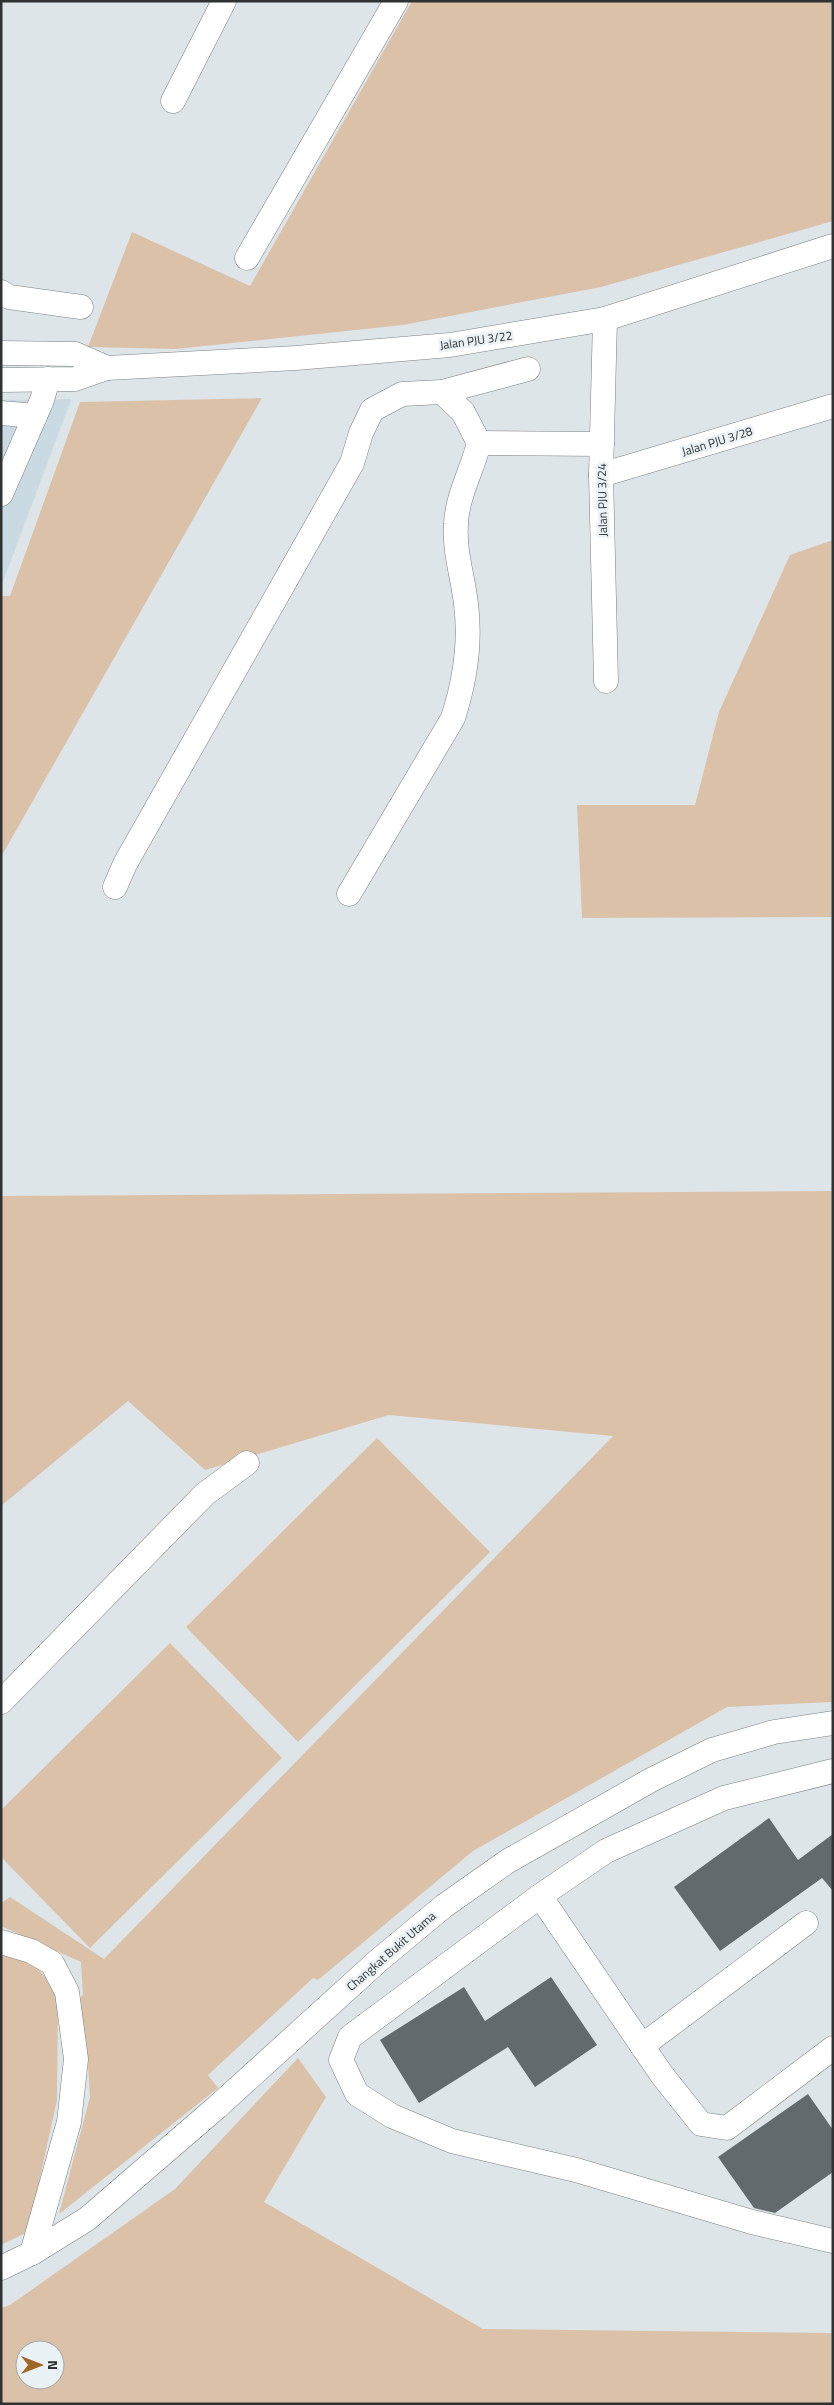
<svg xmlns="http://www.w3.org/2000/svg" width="834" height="2405" font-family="'Titillium Web',sans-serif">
	<rect width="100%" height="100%" fill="#dde5e9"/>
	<path fill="#c9dae2" d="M 71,399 L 71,400 L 1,587 L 1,400 Z"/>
	<g fill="#dcc1a9" fill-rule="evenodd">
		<path d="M 412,1 L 833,1 L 833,221 L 601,287 L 403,325 L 176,349 L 88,347 L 132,232 L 250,286 Z"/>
		<path d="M 262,398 L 1,857 L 1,596 L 10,596 L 80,402 Z"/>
		<path d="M 833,540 L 833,917 L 582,918 L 577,805 L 695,805 L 719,712 L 790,555 Z"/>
		<path d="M 833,1191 L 833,1702 L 727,1707 L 473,1851 L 318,1980 L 313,1978 L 208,2075 L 218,2088 L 59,2214 L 90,2097 L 87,2049 L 71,2007 L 83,1995 L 81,1962 L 1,1926 L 1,1903 L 10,1897 L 104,1959 L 613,1436 L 389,1415 L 205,1470 L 128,1401 L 1,1506 L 1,1196 Z"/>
		<path d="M 377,1438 L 490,1552 L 298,1742 L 186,1627 Z"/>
		<path d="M 170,1643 L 282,1758 L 90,1948 L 1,1857 L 1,1810 Z"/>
		<path d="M 1,1953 L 35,1964 L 58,1995 L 57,2100 L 28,2232 L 1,2245 Z"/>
		<path d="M 298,2058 L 326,2097 L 264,2202 L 483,2329 L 833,2333 L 833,2404 L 1,2404 L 1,2308 L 10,2305 L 175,2189 ZM 25,2350 L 55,2350 L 55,2380 L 25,2380 Z"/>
	</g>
	<g fill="#626a6d">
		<path d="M 769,1818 L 798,1860 L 833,1834 L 833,1891 L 822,1878 L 720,1951 L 674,1887 Z"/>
		<path d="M 551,1977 L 597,2045 L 535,2087 L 508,2047 L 419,2103 L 380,2040 L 464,1987 L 485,2021 Z"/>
		<path d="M 808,2094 L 833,2130 L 833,2172 L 775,2213 L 754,2208 L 718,2157 Z"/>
	</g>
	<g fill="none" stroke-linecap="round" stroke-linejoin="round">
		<g stroke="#798184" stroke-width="25">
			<g id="minor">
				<path d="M 173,101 L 224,1"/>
				<path d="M 247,258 L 396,1"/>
				<path d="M 1,292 L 9,297 L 81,307"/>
				<path d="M 605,319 L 601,475 L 606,681"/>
				<path d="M 1,353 L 75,354 L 107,368"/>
				<path d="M 1,380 L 75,379 L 107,368 L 296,358 L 450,345 L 605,319 L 833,246"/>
				<path d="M 1,413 L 35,416"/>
				<path d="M 479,443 L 602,444"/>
				<path d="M 601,475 L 833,406"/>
				<path d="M 1,494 L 42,400 L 48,379"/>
				<path d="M 115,887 L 125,864 L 352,463 L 361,433 L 372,410 L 402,394 L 442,392 L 528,369"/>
				<path d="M 349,894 L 453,718 C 465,681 471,643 466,604 C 463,577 454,552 456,524 C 457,496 472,471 479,443 L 463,412 L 442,392"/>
				<path d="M 1,1702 L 205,1494 L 247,1463"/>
				<path d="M 833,1771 L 724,1798 L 606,1851 L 540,1896 L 350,2037 L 341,2060 L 357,2094 L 392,2116 L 452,2141 L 576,2170 L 752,2222 L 833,2241"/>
				<path d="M 540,1896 L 662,2075 L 701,2124 L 727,2128 L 833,2048"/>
				<path d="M 1,1942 L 31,1951 L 52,1963 L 67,1992 L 76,2059 L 69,2122 L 32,2253"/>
				<path d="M 642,2046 L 806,1923"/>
				<path d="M 1,2268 L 32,2253 L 87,2219 L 217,2107 L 379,1960 L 444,1906 L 508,1861 L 651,1780 L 712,1750 L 774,1732 L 833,1723"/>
			</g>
		</g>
		<use href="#minor" stroke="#fff" stroke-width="24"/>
	</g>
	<g text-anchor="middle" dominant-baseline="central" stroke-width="5" stroke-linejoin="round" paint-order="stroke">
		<g font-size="12" fill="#2e3233" stroke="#eaf2f6">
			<text transform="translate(476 340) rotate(-8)">Jalan PJU 3/22</text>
			<text transform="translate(717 441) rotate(-17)">Jalan PJU 3/28</text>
			<text transform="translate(602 500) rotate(-91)">Jalan PJU 3/24</text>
			<text transform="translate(391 1951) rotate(-41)">Changkat Bukit Utama</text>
		</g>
	</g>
	<rect width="834" height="2405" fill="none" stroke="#2e3233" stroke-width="5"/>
	<g transform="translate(40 2365) rotate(90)"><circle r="24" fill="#eaf2f6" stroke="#9fa5a8"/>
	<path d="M0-4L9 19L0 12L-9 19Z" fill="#a06626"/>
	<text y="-8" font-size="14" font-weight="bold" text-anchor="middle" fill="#2e3233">N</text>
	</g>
</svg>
